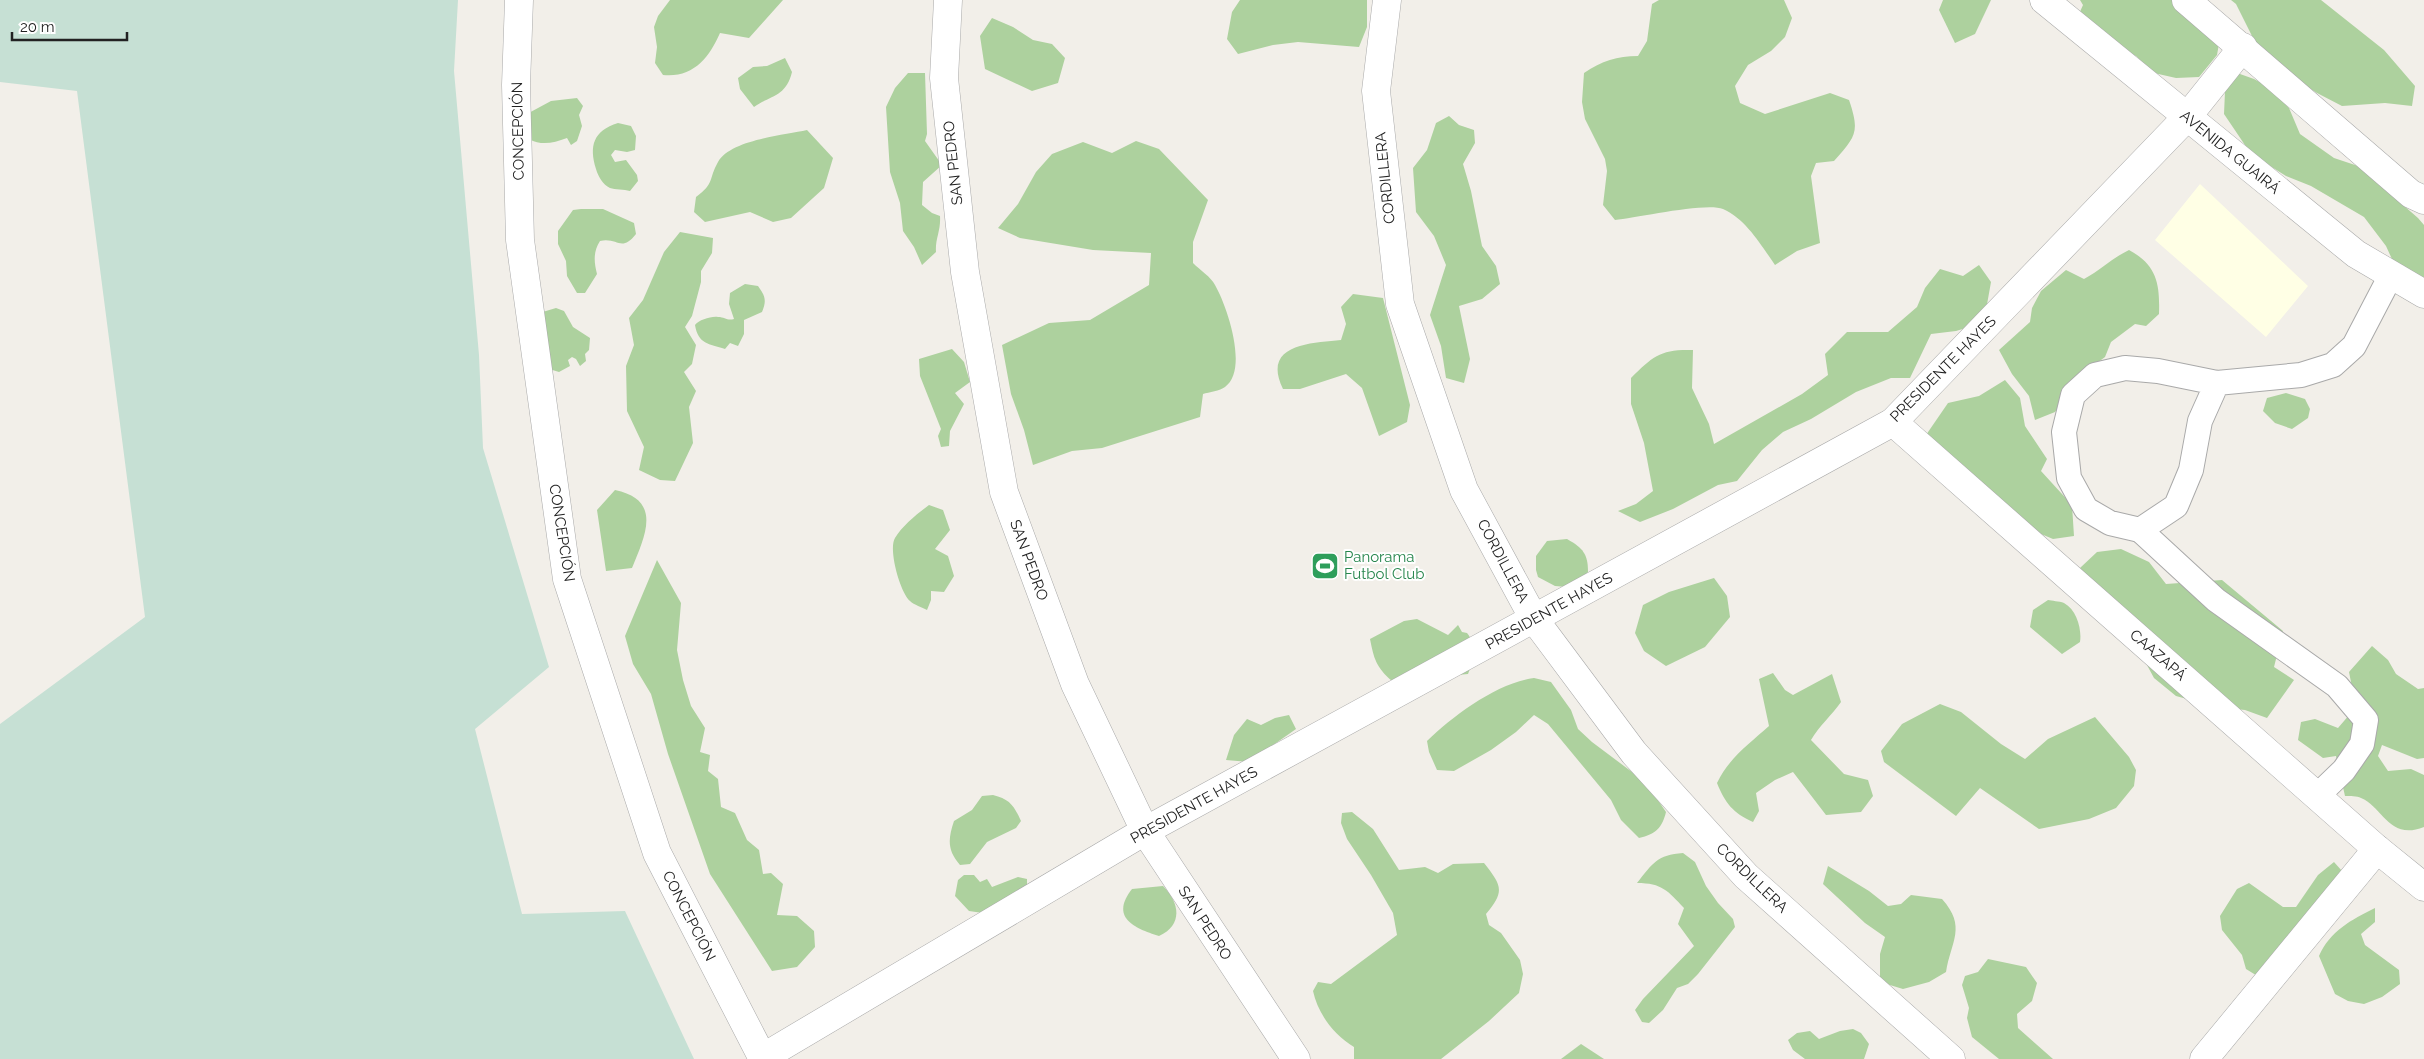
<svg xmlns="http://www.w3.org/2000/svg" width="2424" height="1059" font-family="Raleway,sans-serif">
	<rect width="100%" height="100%" fill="#f2efe9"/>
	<path fill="#ffffe5" d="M 2200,184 L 2308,286 L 2266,337 L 2155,240 Z"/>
	<g fill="#add19e">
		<path d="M 670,0 L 783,0 L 749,38 L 720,33 C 709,58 693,78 663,75 L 655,63 L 657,47 L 654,27 L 658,16 Z"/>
		<path d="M 1240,0 L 1367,0 L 1367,27 L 1359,47 L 1298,42 L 1273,45 L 1238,54 L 1227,39 L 1232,12 Z"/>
		<path d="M 1659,0 L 1784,0 L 1792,18 L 1785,37 L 1771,51 L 1748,65 L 1735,86 L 1740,103 L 1765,114 L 1830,93 L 1849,100 C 1860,132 1856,136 1834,161 L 1816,163 L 1811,176 L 1820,243 L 1797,251 L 1775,265 C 1761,245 1746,219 1723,209 C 1706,202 1636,218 1615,220 L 1603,205 L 1607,171 L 1605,159 L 1585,119 L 1582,102 L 1584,73 C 1602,61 1617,56 1638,56 L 1647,41 L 1652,4 Z"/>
		<path d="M 1943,0 L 1991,0 L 1975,34 L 1955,43 L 1939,10 Z"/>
		<path d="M 2080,0 L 2185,0 L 2220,38 L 2217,55 L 2199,77 L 2176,78 L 2154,73 L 2136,56 L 2117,49 L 2079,14 L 2083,5 Z"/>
		<path d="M 2231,0 L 2321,0 L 2384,50 L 2415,86 L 2412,106 L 2385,103 L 2342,106 L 2317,93 L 2287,74 L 2258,48 L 2236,4 Z"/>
		<path d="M 992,18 L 1013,27 L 1033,40 L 1052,44 L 1065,58 L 1058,83 L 1032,91 L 985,69 L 980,36 Z"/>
		<path d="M 785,58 L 792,72 C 786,97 771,95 754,107 L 740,89 L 738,78 L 753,67 L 767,66 Z"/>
		<path d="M 2226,69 L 2254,79 L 2272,89 L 2289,108 L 2300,134 L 2334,158 L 2358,166 L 2418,218 L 2424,225 L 2424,292 L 2402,281 L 2386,246 L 2364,217 L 2311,186 L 2286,176 L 2251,154 L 2224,114 Z"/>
		<path d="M 908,73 L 925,73 L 927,134 L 925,141 L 942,165 L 923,182 L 922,205 L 932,213 L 940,216 C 941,231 935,239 936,252 L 922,265 L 914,247 L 903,231 L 900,203 L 890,172 L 886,107 L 895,88 Z"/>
		<path d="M 577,98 L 583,106 L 579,115 L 582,126 L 577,141 L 571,145 L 567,138 C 553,143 542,146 529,139 L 531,128 L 525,115 L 551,101 Z"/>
		<path d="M 1449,116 L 1459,125 L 1474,130 L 1475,143 L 1463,164 L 1471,191 L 1482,246 L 1496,266 L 1500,284 L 1482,299 L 1459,306 L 1470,359 L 1464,383 L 1446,378 L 1441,346 L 1430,315 L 1446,265 L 1434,236 L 1416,212 L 1413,168 L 1427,150 L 1436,123 Z"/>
		<path d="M 618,123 L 631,126 L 636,136 L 635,150 L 627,152 L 615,150 L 611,155 L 615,162 L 626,160 L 637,175 L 638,181 L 630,191 C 624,189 615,190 610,188 C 603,185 598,176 596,169 C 589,146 593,131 618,123 Z"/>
		<path d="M 807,130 L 833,158 L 824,188 L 791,218 L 773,222 L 750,212 L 705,222 L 694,212 L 696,197 C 715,183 708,180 718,162 C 730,140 784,135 807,130 Z"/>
		<path d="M 1136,141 L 1159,149 L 1208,200 L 1193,242 L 1193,263 C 1200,270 1211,277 1215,285 C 1227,306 1249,370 1225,387 C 1220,391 1209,392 1203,394 L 1200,417 L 1102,448 L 1072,451 L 1033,465 L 1024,430 L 1011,394 L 1002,345 L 1049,323 L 1090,320 L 1149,285 L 1151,253 L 1093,250 L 1020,238 L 998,228 L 1018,204 L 1036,172 L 1052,154 L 1083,142 L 1112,153 Z"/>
		<path d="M 581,209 L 603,209 L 634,223 L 636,234 C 621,253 618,237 600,241 C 593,252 594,262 597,274 L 585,293 L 577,293 L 567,276 L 566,261 L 558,244 L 558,231 L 573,210 Z"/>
		<path d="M 680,232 L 713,238 L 712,253 L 701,271 L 701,282 L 692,316 L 685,327 L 696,345 L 692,364 L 684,372 L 696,391 L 689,407 L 693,443 L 675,481 L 660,480 L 639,470 L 644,447 L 627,411 L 626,366 L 634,345 L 629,318 L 643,300 L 664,252 Z"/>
		<path d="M 2129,250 C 2157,265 2160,284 2159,314 L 2146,326 L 2135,324 L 2111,342 L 2105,357 L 2085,372 L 2055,412 L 2035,420 L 2029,396 L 2012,374 L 1999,350 L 2030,322 L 2032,308 L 2041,291 L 2066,270 L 2084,279 C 2101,270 2112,258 2129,250 Z"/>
		<path d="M 1979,265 L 1991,282 L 1986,310 L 1979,324 L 1956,331 L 1931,334 L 1910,378 L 1891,378 L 1856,392 L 1811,419 L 1783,432 L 1762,450 L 1737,481 L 1718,485 L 1673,509 L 1640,522 L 1618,511 L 1636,504 L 1653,491 L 1644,443 L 1631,404 L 1631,378 C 1653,356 1661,349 1693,350 L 1692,388 L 1709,424 L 1714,444 L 1802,394 L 1828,375 L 1825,354 L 1847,332 L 1888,332 L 1917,307 L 1925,288 L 1940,269 L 1963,276 Z"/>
		<path d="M 745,284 L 758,286 C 765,296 767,300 762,312 L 744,320 L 744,334 L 738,346 L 730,343 L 725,349 C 709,344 698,344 695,325 C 699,320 711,316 718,317 C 725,317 727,321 734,319 L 729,304 L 730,293 Z"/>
		<path d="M 1353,294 L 1383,298 L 1410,405 L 1407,422 L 1379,436 L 1362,388 L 1346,374 L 1300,389 L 1283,389 C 1261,344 1311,343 1341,340 L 1346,324 L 1341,307 Z"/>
		<path d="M 556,308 L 564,311 L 573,327 L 590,338 L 589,350 L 585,354 L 586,361 L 580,366 L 576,359 L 572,357 L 568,360 L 570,366 L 559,372 L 546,368 L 536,314 Z"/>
		<path d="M 952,349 L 964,362 L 970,382 L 955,393 L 964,404 L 950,431 L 949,446 L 941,447 L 938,436 L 941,429 L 920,376 L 919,359 Z"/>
		<path d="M 2005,380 L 2020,398 L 2025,426 L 2047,459 L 2041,471 L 2072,505 L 2074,536 L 2053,539 L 2022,526 L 1926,435 L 1948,403 L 1979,396 Z"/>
		<path d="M 2286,393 L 2305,399 L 2310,409 L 2308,418 L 2292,429 L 2275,423 L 2263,411 L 2267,398 Z"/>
		<path d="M 615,490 C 663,500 645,536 632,568 L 606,571 L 597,510 Z"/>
		<path d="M 929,505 L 943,510 L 950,530 L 935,549 L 948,556 L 954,576 L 944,592 L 931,591 L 931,600 L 927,610 C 922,607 914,605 910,601 C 900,592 888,549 895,538 C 903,525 917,514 929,505 Z"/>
		<path d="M 1567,539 C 1583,548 1588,554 1588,572 L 1578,584 L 1567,587 L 1555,586 L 1538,577 L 1536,570 L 1536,556 L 1547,541 Z"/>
		<path d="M 2121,549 L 2149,562 L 2166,584 L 2222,580 L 2283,631 L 2274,667 L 2294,680 L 2267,718 L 2245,710 L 2216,707 L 2176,696 L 2154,678 L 2141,654 L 2080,588 L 2080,568 L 2097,552 Z"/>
		<path d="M 657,560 L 681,603 L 677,650 L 683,680 L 691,706 L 705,728 L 700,752 L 710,755 L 708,771 L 718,779 L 721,807 L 735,813 L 747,840 L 759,850 L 763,874 L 771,873 L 783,884 L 777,915 L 797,916 L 814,931 L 815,947 L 797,967 L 772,971 L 710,874 L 668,754 L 651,694 L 633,664 L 625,636 Z"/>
		<path d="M 1714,578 L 1727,596 L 1730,617 L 1705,647 L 1666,666 L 1644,651 L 1635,633 L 1643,605 L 1669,592 Z"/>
		<path d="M 2048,600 C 2052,601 2059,601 2064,603 C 2077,610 2082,630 2080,642 L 2062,654 L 2030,627 L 2033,610 Z"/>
		<path d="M 1417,619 L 1448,635 L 1458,625 L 1462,632 L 1467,633 C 1478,647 1475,658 1468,674 L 1392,681 C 1376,667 1374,659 1370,639 L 1404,621 Z"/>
		<path d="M 2372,646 L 2388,660 L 2396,674 L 2418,689 L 2424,688 L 2424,758 L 2417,759 L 2382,745 L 2378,756 L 2388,771 L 2411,769 L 2424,775 L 2424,827 C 2389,841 2383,807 2361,798 C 2357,796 2350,796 2345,796 L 2336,756 L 2323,758 L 2298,740 L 2301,722 L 2315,719 L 2338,728 L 2356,707 L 2349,672 Z"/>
		<path d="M 1773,673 L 1785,690 L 1793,695 L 1832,674 L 1841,702 C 1832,715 1819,726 1811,740 L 1844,774 L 1868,780 L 1873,796 L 1861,812 L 1826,815 L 1793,772 L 1775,780 L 1756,793 L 1759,811 L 1753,822 C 1733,813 1725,803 1717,783 C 1729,758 1749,744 1769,726 L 1759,679 Z"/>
		<path d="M 1534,678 L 1551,682 L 1571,710 L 1578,729 L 1592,742 L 1636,775 L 1653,793 L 1666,812 C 1662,828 1656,834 1639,838 L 1621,820 L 1611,800 L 1548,724 L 1534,715 L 1516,732 L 1491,750 L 1454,771 L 1437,770 L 1429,752 L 1427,741 C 1454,715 1497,683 1534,678 Z"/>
		<path d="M 1940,704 L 1961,712 L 2001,744 L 2025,759 L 2048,739 L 2095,717 L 2129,757 L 2136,770 L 2134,786 L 2116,808 L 2089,819 L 2039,829 L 1980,788 L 1956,816 L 1884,762 L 1881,751 L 1902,724 Z"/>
		<path d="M 1289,715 L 1296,729 L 1249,762 L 1226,760 L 1234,735 L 1247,719 L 1261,725 L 1275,718 Z"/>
		<path d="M 993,795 C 1010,799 1014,806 1021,821 L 1016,828 L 987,842 L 970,864 L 960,865 C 947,850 948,839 954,821 L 972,810 L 982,796 Z"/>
		<path d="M 1352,812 L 1373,829 L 1399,870 L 1425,867 L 1438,873 L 1453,864 L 1484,863 C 1502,886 1505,891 1486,914 L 1489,925 L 1501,933 L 1520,960 L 1523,974 L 1519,993 L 1489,1021 L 1441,1059 L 1354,1059 L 1354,1047 C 1334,1035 1318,1014 1313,991 L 1318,982 L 1331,984 L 1397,935 L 1393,913 L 1371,875 L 1347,839 L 1341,823 L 1342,813 Z"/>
		<path d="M 1683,853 L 1695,862 L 1706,886 L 1718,903 L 1733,919 L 1735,927 L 1698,974 L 1688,984 L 1677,988 L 1663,1010 L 1649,1023 L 1642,1022 L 1635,1010 L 1643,999 L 1694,946 L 1678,924 L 1684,908 C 1668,891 1662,883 1637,883 C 1653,863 1657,855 1683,853 Z"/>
		<path d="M 2334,862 L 2342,871 L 2259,977 L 2246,969 L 2242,955 L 2222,930 L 2220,916 L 2237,889 L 2249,883 L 2283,907 L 2296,907 L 2318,875 Z"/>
		<path d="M 1828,866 L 1869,891 L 1888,906 L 1901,904 L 1911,895 L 1942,899 C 1967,927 1951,941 1946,972 L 1929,982 L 1903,989 L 1880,982 L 1880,954 L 1885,937 L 1865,923 L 1823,884 Z"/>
		<path d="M 964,875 L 974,875 L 980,882 L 987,879 L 992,887 L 1018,877 L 1027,879 L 1027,886 L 990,914 L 969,911 L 955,896 L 958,880 Z"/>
		<path d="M 1163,886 C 1180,903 1183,925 1159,936 C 1133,928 1110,917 1132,889 Z"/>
		<path d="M 2375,908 L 2375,922 L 2361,934 L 2365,945 L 2399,970 L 2400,984 L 2382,997 L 2364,1004 L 2348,1001 L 2335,994 L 2319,956 C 2330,931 2351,920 2375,908 Z"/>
		<path d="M 1988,959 L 2026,967 L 2037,983 L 2032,1001 L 2017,1014 L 2018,1028 L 2053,1059 L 1999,1059 L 1972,1037 L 1967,1018 L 1969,1008 L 1962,985 L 1965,976 L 1978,972 Z"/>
		<path d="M 1853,1029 L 1861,1033 L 1869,1044 L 1864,1059 L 1805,1059 L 1793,1050 L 1788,1040 L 1797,1033 L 1810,1031 L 1819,1039 L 1840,1031 Z"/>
		<path d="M 1581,1044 L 1604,1059 L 1561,1059 Z"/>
	</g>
	<path fill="#c6e0d4" d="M 0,0 L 458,0 L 454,71 L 479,355 L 483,448 L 549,667 L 475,729 L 522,914 L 625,911 L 694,1059 L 0,1059 L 0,724 L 145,617 L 77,91 L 0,82 Z"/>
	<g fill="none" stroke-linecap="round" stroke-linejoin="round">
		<g stroke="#a9a9a9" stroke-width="26">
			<g id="lane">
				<path d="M 2217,383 L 2200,421 L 2191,470 L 2176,506 L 2140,530 L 2110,523 L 2086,509 L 2069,478 L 2064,432 L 2073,395 L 2095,375 L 2125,368 L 2158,371 L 2217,383 L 2301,375 L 2333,365 L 2354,346 L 2391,275"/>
				<path d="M 2140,530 L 2216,600 L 2337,686 L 2366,720 L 2362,744 L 2344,770 L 2317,796"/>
			</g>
		</g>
		<g stroke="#a9a9a9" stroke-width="29">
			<g id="street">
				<path d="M 519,0 L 516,85 L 520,240 L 567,579 L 657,853 L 763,1059"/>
				<path d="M 948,0 L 944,78 L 965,272 L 1004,492 L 1075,684 L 1145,831 L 1296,1059"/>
				<path d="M 1387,0 L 1376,91 L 1400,304 L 1464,490 L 1534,619 L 1634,753 L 1746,876 L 1951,1059"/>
				<path d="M 2044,0 L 2356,254 L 2424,294"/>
				<path d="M 2186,0 L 2411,194 L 2424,200"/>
				<path d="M 1893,422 L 2377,849 L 2424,887"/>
				<path d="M 762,1058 L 1145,831 L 1893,422 L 2187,117 L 2243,47"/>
				<path d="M 2204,1059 L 2377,849"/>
			</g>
		</g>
		<use href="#lane" stroke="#fff" stroke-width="24"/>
		<use href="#street" stroke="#fff" stroke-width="28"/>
	</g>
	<defs>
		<g id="stadium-square" transform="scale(1.4375)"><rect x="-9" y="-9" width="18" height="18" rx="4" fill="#2e9e5b" stroke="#fff"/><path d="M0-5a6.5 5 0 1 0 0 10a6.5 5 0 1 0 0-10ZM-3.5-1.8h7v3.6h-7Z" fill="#fff"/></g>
	</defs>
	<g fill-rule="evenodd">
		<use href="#stadium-square" x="1325" y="566"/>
	</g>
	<g text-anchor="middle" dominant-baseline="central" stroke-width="4" stroke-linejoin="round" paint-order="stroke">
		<g font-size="15" fill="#222" stroke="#fff">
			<text transform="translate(518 131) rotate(-91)">CONCEPCIÓN</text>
			<text transform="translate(2230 152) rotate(39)">AVENIDA GUAIRÁ</text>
			<text transform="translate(953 163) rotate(-96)">SAN PEDRO</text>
			<text transform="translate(1385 178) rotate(-96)">CORDILLERA</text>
			<text transform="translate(1943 369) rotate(-45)">PRESIDENTE HAYES</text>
			<text transform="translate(562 533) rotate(81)">CONCEPCIÓN</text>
			<text transform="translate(1029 560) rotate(70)">SAN PEDRO</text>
			<text transform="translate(1503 561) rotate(62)">CORDILLERA</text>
			<text transform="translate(1549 611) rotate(-29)">PRESIDENTE HAYES</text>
			<text transform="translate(2158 655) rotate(41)">CAAZAPÁ</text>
			<text transform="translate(1194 805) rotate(-29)">PRESIDENTE HAYES</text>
			<text transform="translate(1752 878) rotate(44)">CORDILLERA</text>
			<text transform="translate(689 916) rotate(63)">CONCEPCIÓN</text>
			<text transform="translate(1205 923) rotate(57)">SAN PEDRO</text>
		</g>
		<g font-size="15" fill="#27864d" stroke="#fff" text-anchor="start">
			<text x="1344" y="557">Panorama<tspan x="1344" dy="17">Futbol Club</tspan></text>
		</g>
	</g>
	<path d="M12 32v8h115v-8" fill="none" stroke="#222222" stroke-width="2.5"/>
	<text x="20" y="32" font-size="15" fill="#222222" stroke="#ffffff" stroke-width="4" paint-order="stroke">20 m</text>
</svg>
